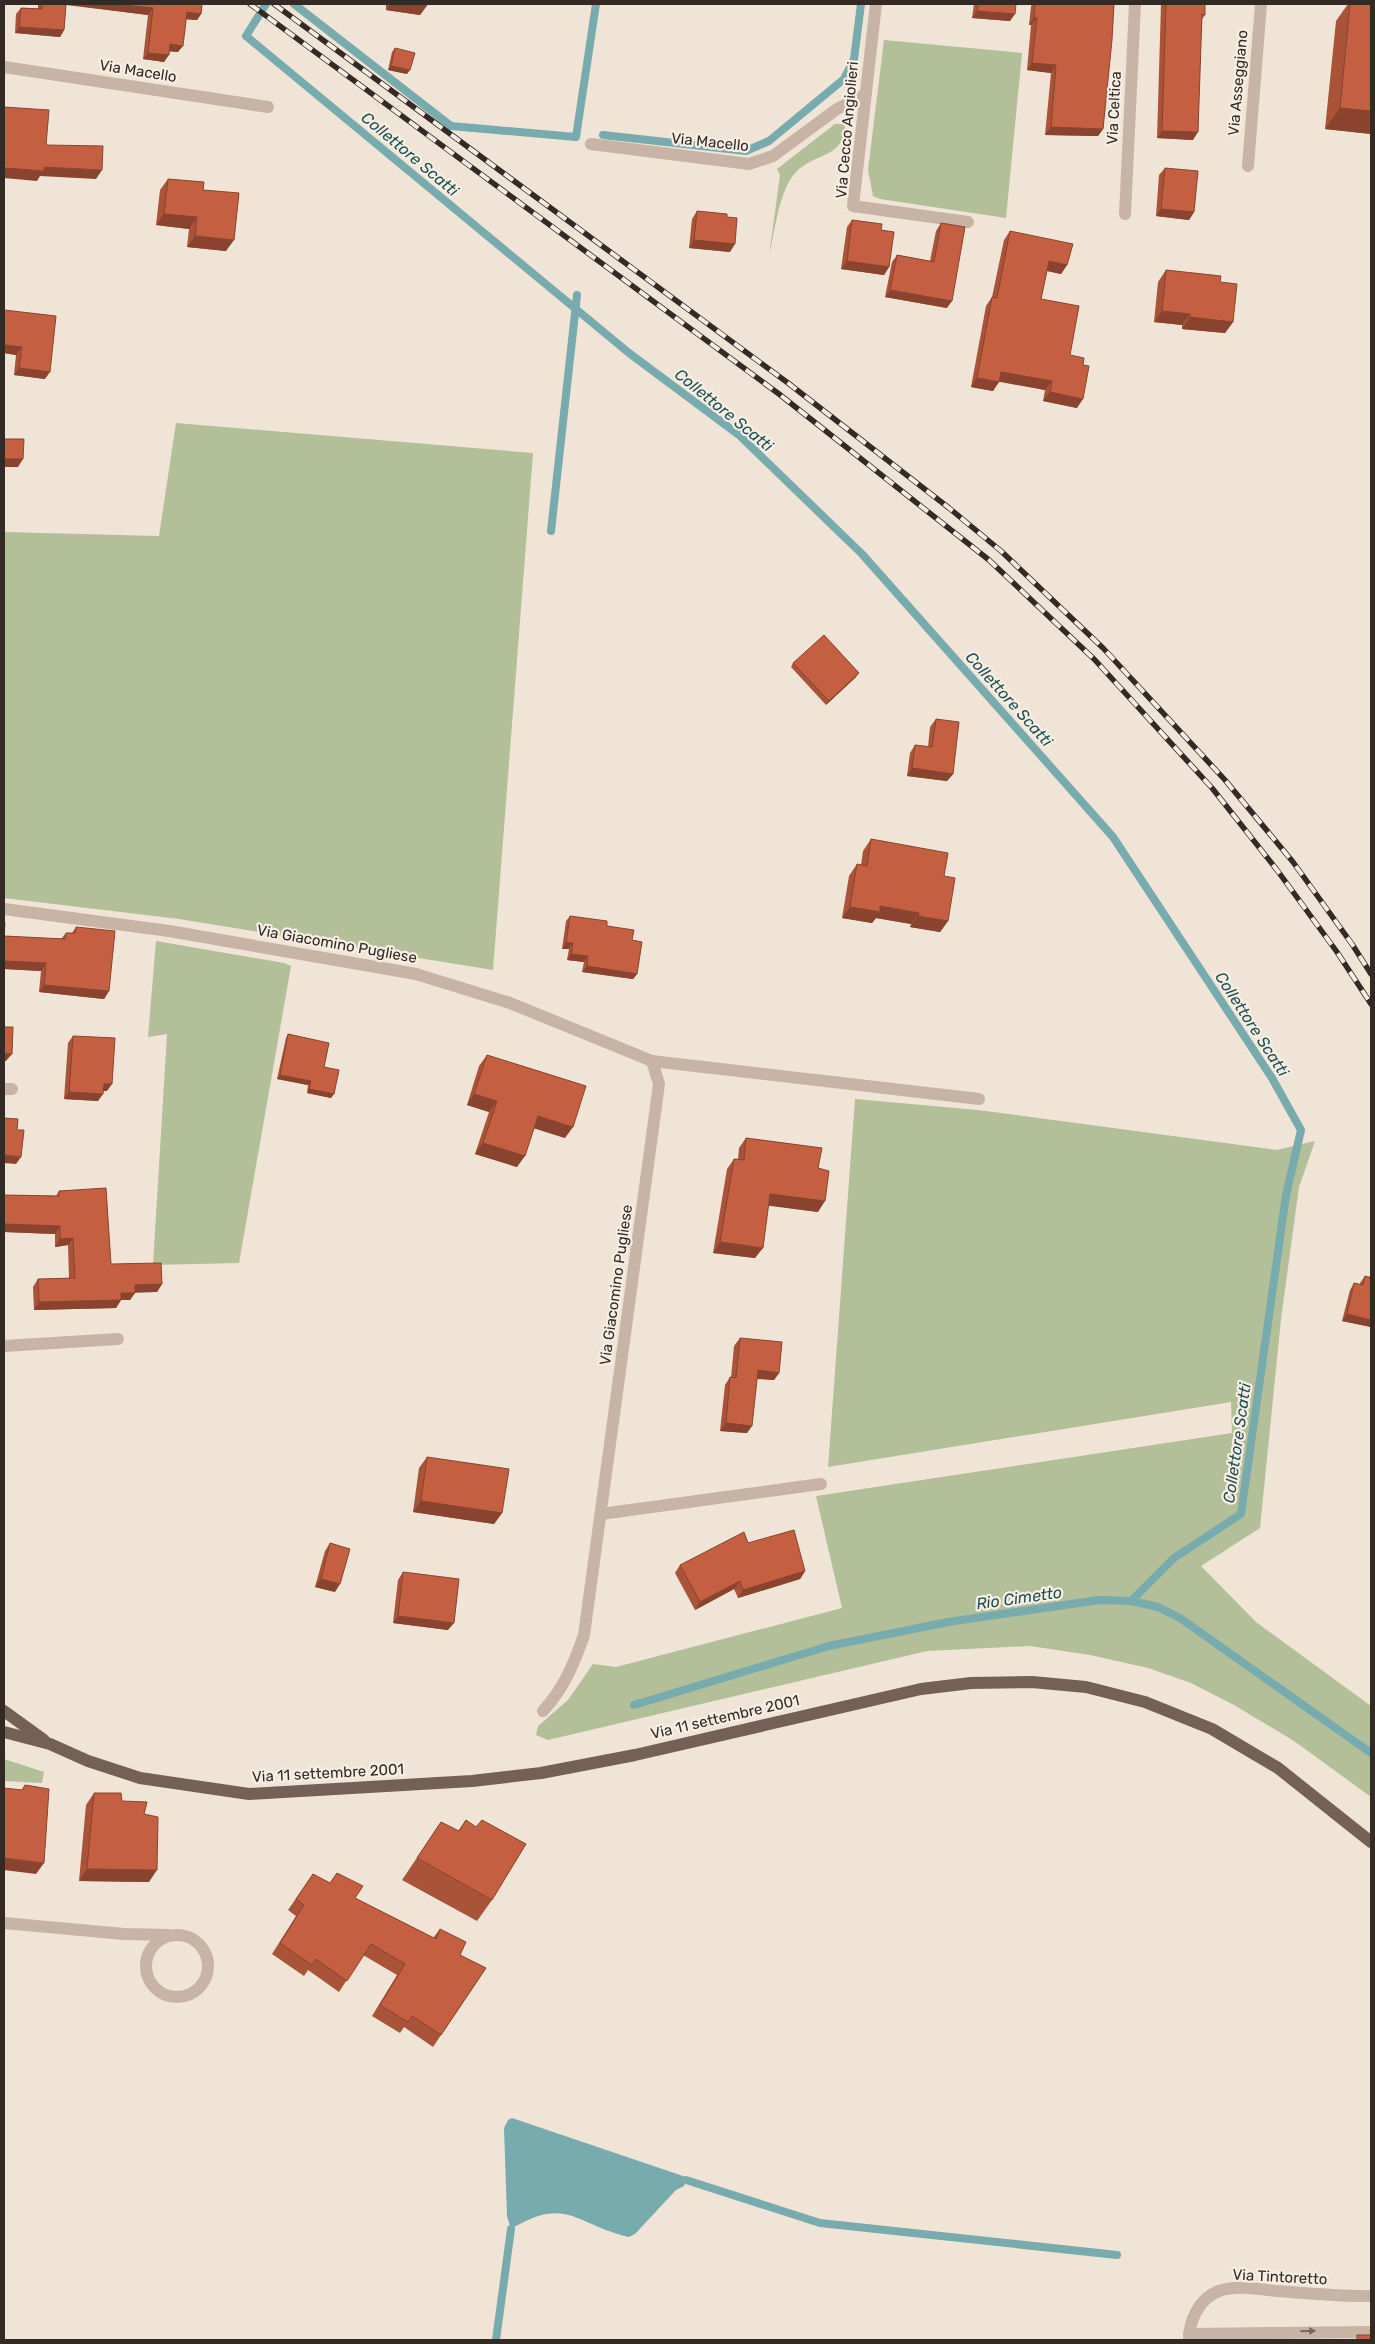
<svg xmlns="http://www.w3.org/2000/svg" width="1375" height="2344" font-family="Rubik,sans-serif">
	<rect width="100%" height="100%" fill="#f0e4d7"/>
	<g fill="#b2bf98">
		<path d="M 884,40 L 1022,53 L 1006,218 L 880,199 L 873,196 L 868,170 Z"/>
		<path d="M 835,124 L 845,124 C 845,159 815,152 796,172 C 779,190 775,231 769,256 L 780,175 L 777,169 Z"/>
		<path d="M 176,423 L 533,453 L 493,970 L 179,919 L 4,898 L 4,532 L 159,536 Z"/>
		<path d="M 156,941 L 284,963 L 291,966 L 239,1263 L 153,1265 L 167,1034 L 148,1037 Z"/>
		<path d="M 855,1099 L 978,1110 L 1277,1150 L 1315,1141 L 1299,1187 L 1281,1319 L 1260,1528 L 1201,1566 L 1256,1622 L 1371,1706 L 1371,1797 L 1294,1741 L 1234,1705 L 1191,1683 L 1148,1668 L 1090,1655 L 1030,1646 L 927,1651 L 548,1740 L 536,1735 L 538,1726 L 568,1700 L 593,1664 L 616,1667 L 842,1608 L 816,1496 L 1232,1433 L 1231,1402 L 828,1467 Z"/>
		<path d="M 4,1759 L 44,1772 L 42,1783 L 4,1781 Z"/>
	</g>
	<path fill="#77abad" d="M 512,2118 L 683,2176 L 686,2180 L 684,2186 L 676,2190 L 635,2234 L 629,2237 C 576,2225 567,2195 511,2229 L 507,2216 L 504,2128 L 508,2120 Z"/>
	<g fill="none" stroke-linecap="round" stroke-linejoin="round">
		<g stroke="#77abad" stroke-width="8">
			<path d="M 266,4 L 246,36 L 629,353 L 739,435 L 862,554 L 1113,837 L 1272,1078 L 1301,1130 L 1286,1195 L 1241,1514 L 1174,1558 L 1131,1601"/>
			<path d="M 294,4 L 451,126 L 576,137 L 596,4"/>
			<path d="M 603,135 L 746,151 L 769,141 L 844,79 L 854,59 L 861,4"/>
			<path d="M 551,531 L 577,295"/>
			<path d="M 634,1705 L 829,1646 L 948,1622 L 1099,1600 L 1131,1601 L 1158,1607 L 1180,1618 L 1371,1753"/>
			<path d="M 686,2180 L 820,2223 L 1117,2255"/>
			<path d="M 496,2340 L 511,2229"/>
		</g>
		<g stroke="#c8b4a4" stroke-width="12">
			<path d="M 876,4 L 853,206 L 968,222"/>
			<path d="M 4,67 L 268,107"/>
			<path d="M 591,144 L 749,164 L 773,156 L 837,109 L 866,94"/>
			<path d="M 1248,166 L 1261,4"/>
			<path d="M 1125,214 L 1135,4"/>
			<path d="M 4,909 L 169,931 L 416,974 L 510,1003 L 652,1061 L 979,1099"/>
			<path d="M 4,1089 L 12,1089"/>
			<path d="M 4,1346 L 118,1339"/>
			<path d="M 601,1514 L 821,1484"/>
			<path d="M 543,1711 C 564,1688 574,1664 584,1635 L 659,1084 L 652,1061"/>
			<path d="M 4,1923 L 124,1934 L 168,1935"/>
			<circle cx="177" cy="1966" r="31"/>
			<path d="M 1189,2334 L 1371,2332"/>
			<path d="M 1189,2340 C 1189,2321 1199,2298 1219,2291 C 1236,2285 1258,2289 1276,2291 C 1308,2293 1339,2297 1371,2296"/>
		</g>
		<g stroke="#756056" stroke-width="12">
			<path d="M 4,1711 L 44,1740"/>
			<path d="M 4,1732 L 50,1744 L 88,1761 L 140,1778 L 249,1794 L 472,1781 L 541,1773 L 635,1755 L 921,1689 L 971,1683 L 1032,1682 L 1086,1687 L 1145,1702 L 1212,1729 L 1278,1768 L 1371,1842"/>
		</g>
		<g stroke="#332a25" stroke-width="5.5">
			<g id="rail">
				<path d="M 250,4 L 779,394 L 989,560 L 1094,659 L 1212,788 L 1277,870 L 1337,952 L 1371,1004"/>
				<path d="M 274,4 L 788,383 L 949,508 L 1001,551 L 1103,648 L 1225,780 L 1293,862 L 1352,944 L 1371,974"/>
			</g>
		</g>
		<use href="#rail" stroke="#f8eee3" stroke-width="4" stroke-dasharray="11" stroke-linecap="butt"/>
	</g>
	<g fill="#a95338">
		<path d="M 38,4 L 202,4 L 201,14 L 197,20 L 186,19 L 178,52 L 169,51 L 164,62 L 143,59 L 148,15 L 66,5 L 64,30 L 60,37 L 15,33 L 16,14 L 21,8 L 38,9 Z"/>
		<path d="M 386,4 L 428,4 L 420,15 L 386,10 Z"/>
		<path d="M 974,4 L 1016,4 L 1010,21 L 972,18 Z"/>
		<path d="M 1033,4 L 1114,4 L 1103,129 L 1098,136 L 1045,135 L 1051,73 L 1027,70 L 1031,25 L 1029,25 L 1031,6 Z"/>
		<path d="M 1161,4 L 1205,4 L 1205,15 L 1202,19 L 1193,140 L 1157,138 Z"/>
		<path d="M 1348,4 L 1371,4 L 1371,134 L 1325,129 L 1336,21 Z"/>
		<path d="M 395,48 L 407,74 L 388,70 L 392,52 Z"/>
		<path d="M 1165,168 L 1194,212 L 1189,220 L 1156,216 L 1159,175 Z"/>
		<path d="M 168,179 L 203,190 L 226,251 L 187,247 L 189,229 L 156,225 L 160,190 Z"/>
		<path d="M 697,211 L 727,217 L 730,252 L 689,248 L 692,219 Z"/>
		<path d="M 852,220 L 881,230 L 889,267 L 884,275 L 841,269 L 847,227 Z"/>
		<path d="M 941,223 L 947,308 L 885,297 L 892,262 L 897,255 L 930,261 L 936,231 Z"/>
		<path d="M 1010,231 L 1067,265 L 1061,274 L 1047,271 L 1041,299 L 1070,355 L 1077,408 L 1043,401 L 1045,390 L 999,381 L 993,391 L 971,387 L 986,306 L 992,297 L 1004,240 Z"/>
		<path d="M 1166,270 L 1220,282 L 1233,322 L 1225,333 L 1182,329 L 1182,325 L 1154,322 L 1158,282 Z"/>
		<path d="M 4,310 L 45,379 L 14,375 L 16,355 L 4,353 Z"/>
		<path d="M 793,663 L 856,677 L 826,705 L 791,667 Z"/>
		<path d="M 936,719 L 953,774 L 947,781 L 907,776 L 910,753 L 915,745 L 928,747 L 930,727 Z"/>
		<path d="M 871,839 L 944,876 L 948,921 L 940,932 L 910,927 L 911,924 L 876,918 L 872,923 L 842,918 L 849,876 L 857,864 L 861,865 L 863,851 Z"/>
		<path d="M 570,916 L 607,926 L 632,940 L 637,974 L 633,979 L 582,972 L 584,962 L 567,960 L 569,949 L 562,949 L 566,921 Z"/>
		<path d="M 4,923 L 4,936 L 61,939 L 66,933 L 72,933 L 76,927 L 109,991 L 104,999 L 39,992 L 41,971 L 4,969 Z"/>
		<path d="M 288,1034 L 324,1067 L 331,1098 L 307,1093 L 308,1085 L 277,1079 L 286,1038 Z"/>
		<path d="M 73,1036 L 107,1091 L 103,1091 L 98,1101 L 64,1099 L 68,1043 Z"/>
		<path d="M 487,1055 L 565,1138 L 534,1128 L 517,1167 L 475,1154 L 489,1112 L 467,1105 L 479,1066 Z"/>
		<path d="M 746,1138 L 818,1168 L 818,1212 L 768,1205 L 755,1258 L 713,1253 L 727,1169 L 734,1159 L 738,1159 L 739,1148 Z"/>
		<path d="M 59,1191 L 111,1264 L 162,1284 L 157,1292 L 135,1292 L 130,1300 L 121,1300 L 116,1308 L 34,1310 L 33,1287 L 38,1279 L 69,1279 L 68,1245 L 55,1247 L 55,1234 L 4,1232 L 4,1195 L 56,1196 Z"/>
		<path d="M 1371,1274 L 1371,1327 L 1342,1321 L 1350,1290 L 1354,1283 L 1360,1285 L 1360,1283 L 1365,1276 L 1369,1277 Z"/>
		<path d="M 740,1338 L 779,1373 L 774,1380 L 757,1379 L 747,1433 L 720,1431 L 725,1385 L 730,1377 L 731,1378 L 734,1346 Z"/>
		<path d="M 427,1457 L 502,1513 L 494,1524 L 413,1512 L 419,1468 Z"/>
		<path d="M 330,1543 L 335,1592 L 315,1587 L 325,1551 Z"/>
		<path d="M 748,1543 L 805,1571 L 800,1579 L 738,1598 L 734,1589 L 695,1610 L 675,1573 L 680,1565 Z"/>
		<path d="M 403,1572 L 448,1630 L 393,1623 L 398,1580 Z"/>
		<path d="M 94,1793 L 122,1801 L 144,1814 L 149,1882 L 79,1881 L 86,1805 Z"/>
		<path d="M 466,1820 L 476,1827 L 492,1900 L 477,1921 L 402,1880 L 441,1822 L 458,1831 Z"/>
		<path d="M 313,1874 L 355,1898 L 433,1938 L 440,1929 L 460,1955 L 486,1968 L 433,2047 L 404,2027 L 400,2033 L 372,2016 L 397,1975 L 363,1955 L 339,1992 L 308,1970 L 304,1976 L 272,1954 L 296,1916 L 288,1910 Z"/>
	</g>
	<g fill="#89432e">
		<path d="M 62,4 L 114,4 L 153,8 L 148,15 Z"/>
		<path d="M 390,4 L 428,4 L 420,15 L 386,10 Z"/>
		<path d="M 977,11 L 1015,14 L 1010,21 L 972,18 Z"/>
		<path d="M 187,12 L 201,14 L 197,20 L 182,19 Z"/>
		<path d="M 1034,18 L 1037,18 L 1031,25 L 1029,25 Z"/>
		<path d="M 19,27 L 64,30 L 60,37 L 15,33 Z"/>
		<path d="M 170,44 L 183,46 L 178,52 L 166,51 Z"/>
		<path d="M 148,53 L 169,55 L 164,62 L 143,59 Z"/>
		<path d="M 1032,63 L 1056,65 L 1051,73 L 1027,70 Z"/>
		<path d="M 391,66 L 410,70 L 407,74 L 388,70 Z"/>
		<path d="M 1340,108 L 1371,111 L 1371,134 L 1325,129 Z"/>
		<path d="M 1051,127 L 1103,129 L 1098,136 L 1045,135 Z"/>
		<path d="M 1162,131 L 1198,132 L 1193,140 L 1157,138 Z"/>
		<path d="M 44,167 L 102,170 L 96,179 L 40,176 L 37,181 L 4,178 L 4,168 Z"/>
		<path d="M 1161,209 L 1194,212 L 1189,220 L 1156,216 Z"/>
		<path d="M 164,214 L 197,217 L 189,229 L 156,225 Z"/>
		<path d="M 195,236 L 234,240 L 226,251 L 187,247 Z"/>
		<path d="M 694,240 L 735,244 L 730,252 L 689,248 Z"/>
		<path d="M 847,261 L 889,267 L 884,275 L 841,269 Z"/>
		<path d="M 1049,261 L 1067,265 L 1061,274 L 1043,270 Z"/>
		<path d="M 890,290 L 952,301 L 947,308 L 885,297 Z"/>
		<path d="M 1162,311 L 1190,314 L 1182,325 L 1154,322 Z"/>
		<path d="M 1190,317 L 1233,322 L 1225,333 L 1182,329 Z"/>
		<path d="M 4,345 L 22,347 L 16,355 L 4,353 Z"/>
		<path d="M 19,368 L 50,372 L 45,379 L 14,375 Z"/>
		<path d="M 1001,372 L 1052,381 L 1045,390 L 995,381 Z"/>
		<path d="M 977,378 L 999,382 L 993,391 L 971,387 Z"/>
		<path d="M 1050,392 L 1083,399 L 1077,408 L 1043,401 Z"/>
		<path d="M 4,459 L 23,459 L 18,467 L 4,467 Z"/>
		<path d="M 859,673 L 856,677 L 826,705 L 829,701 Z"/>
		<path d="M 912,768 L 953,774 L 947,781 L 907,776 Z"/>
		<path d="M 880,906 L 919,913 L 911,924 L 876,918 L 872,923 L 842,918 L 850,907 Z"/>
		<path d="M 918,916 L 948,921 L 940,932 L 910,927 Z"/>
		<path d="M 566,943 L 573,943 L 569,949 L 562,949 Z"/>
		<path d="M 571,954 L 588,956 L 584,962 L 567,960 Z"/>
		<path d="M 4,961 L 46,963 L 41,971 L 4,969 Z"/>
		<path d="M 587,966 L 637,974 L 633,979 L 582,972 Z"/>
		<path d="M 44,985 L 109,991 L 104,999 L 39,992 Z"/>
		<path d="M 4,1053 L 12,1054 L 6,1061 L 4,1061 Z"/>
		<path d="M 280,1075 L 311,1081 L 308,1085 L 277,1079 Z"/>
		<path d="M 104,1084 L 112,1084 L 107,1091 L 99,1091 Z"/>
		<path d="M 309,1089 L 334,1094 L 331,1098 L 307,1093 Z"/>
		<path d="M 69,1092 L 103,1094 L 98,1101 L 64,1099 Z"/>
		<path d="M 474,1094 L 497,1101 L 489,1112 L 467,1105 Z"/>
		<path d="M 538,1116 L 573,1127 L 565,1138 L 530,1127 Z"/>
		<path d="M 483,1143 L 525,1156 L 517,1167 L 475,1154 Z"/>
		<path d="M 4,1155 L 21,1157 L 16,1164 L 4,1163 Z"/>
		<path d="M 770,1194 L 825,1201 L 818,1212 L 763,1205 Z"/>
		<path d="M 4,1224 L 60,1226 L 55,1234 L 4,1232 Z"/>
		<path d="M 73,1238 L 68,1245 L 55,1247 L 60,1239 Z"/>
		<path d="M 720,1242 L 763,1248 L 755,1258 L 713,1253 Z"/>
		<path d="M 162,1284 L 157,1292 L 129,1293 L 135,1285 Z"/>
		<path d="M 121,1293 L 135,1293 L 130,1300 L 121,1300 L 116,1308 L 34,1310 L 39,1302 Z"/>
		<path d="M 1347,1314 L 1371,1320 L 1371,1327 L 1342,1321 Z"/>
		<path d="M 758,1370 L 779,1373 L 774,1380 L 752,1378 Z"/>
		<path d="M 726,1423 L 752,1426 L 747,1433 L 720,1431 Z"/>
		<path d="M 421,1501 L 502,1513 L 494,1524 L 413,1512 Z"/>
		<path d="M 805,1571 L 800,1579 L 738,1598 L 743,1590 Z"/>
		<path d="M 321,1579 L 340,1584 L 335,1592 L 315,1587 Z"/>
		<path d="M 740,1581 L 734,1589 L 695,1610 L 700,1602 Z"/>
		<path d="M 398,1616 L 454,1623 L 448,1630 L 393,1623 Z"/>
		<path d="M 4,1858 L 44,1863 L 36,1874 L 4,1870 Z"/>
		<path d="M 87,1869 L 157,1870 L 149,1882 L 79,1881 Z"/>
	</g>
	<g fill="#c46041" stroke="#89432e">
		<path d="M 42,4 L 66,4 L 64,30 L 19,27 L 21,8 L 42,9 Z"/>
		<path d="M 114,4 L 202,4 L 201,14 L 187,12 L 183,46 L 170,44 L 169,55 L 148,53 L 153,8 Z"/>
		<path d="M 978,4 L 1016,4 L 1015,14 L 977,11 Z"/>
		<path d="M 1035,4 L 1114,4 L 1112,40 L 1103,129 L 1051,127 L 1056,65 L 1032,63 L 1037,18 L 1034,18 Z"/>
		<path d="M 1166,4 L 1205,4 L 1205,15 L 1202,14 L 1198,132 L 1162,131 Z"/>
		<path d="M 1350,4 L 1371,4 L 1371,111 L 1340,108 Z"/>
		<path d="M 395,48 L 415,53 L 410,70 L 391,66 Z"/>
		<path d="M 4,107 L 49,110 L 46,145 L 103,146 L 102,170 L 44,167 L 44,171 L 4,168 Z"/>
		<path d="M 1165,168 L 1198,171 L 1194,212 L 1161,209 Z"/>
		<path d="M 168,179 L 204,182 L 203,190 L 239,193 L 234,240 L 195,236 L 197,217 L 164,214 Z"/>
		<path d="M 697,211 L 727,214 L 727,217 L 737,218 L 735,244 L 694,240 Z"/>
		<path d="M 852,220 L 882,224 L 881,230 L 894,232 L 889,267 L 847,261 Z"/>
		<path d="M 941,223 L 965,227 L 952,301 L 890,290 L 897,255 L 934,262 Z"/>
		<path d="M 1010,231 L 1073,244 L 1067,265 L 1049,261 L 1041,299 L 1079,306 L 1070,355 L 1084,358 L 1083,365 L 1089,366 L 1083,399 L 1050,392 L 1052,381 L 1001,372 L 999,382 L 977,378 L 992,297 L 997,298 Z"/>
		<path d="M 1166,270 L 1221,276 L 1220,282 L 1237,284 L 1233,322 L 1190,317 L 1190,314 L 1162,311 Z"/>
		<path d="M 4,310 L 56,316 L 50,372 L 19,368 L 22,347 L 4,345 Z"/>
		<path d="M 4,439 L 24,439 L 23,459 L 4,459 Z"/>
		<path d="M 824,635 L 859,673 L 829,701 L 793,663 Z"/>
		<path d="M 936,719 L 959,722 L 953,774 L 912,768 L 915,745 L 932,747 Z"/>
		<path d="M 871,839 L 948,853 L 944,876 L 955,878 L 948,921 L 918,916 L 919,913 L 880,906 L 880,912 L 850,907 L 857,864 L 867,866 Z"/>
		<path d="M 570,916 L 607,921 L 607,926 L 634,930 L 632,940 L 642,942 L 637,974 L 587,966 L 588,956 L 571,954 L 573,943 L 566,943 Z"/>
		<path d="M 4,923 L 5,923 L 4,936 L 65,939 L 66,933 L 75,933 L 76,927 L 115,931 L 109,991 L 44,985 L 46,963 L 4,961 Z"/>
		<path d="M 4,1027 L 13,1027 L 12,1054 L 4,1053 Z"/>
		<path d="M 288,1034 L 329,1043 L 324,1067 L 339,1070 L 334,1094 L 309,1089 L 311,1081 L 280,1075 Z"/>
		<path d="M 73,1036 L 115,1038 L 112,1084 L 104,1084 L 103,1094 L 69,1092 Z"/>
		<path d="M 487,1055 L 586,1086 L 573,1127 L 538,1116 L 525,1156 L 483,1143 L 497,1101 L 474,1094 Z"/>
		<path d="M 4,1118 L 18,1119 L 17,1130 L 24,1130 L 21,1157 L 4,1155 Z"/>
		<path d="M 746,1138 L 822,1148 L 818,1168 L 829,1171 L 825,1201 L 770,1194 L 763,1248 L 720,1242 L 734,1159 L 744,1160 Z"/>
		<path d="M 106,1188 L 111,1264 L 161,1263 L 162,1284 L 135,1285 L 135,1293 L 121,1293 L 121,1300 L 39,1302 L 38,1279 L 75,1278 L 73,1238 L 60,1239 L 60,1226 L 4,1224 L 4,1195 L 59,1196 L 59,1191 Z"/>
		<path d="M 1365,1276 L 1371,1278 L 1371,1320 L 1347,1314 L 1354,1283 L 1363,1285 Z"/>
		<path d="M 740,1338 L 782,1342 L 779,1373 L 758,1370 L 752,1426 L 726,1423 L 730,1377 L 736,1378 Z"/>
		<path d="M 427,1457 L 509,1469 L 502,1513 L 421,1501 Z"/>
		<path d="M 794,1530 L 805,1571 L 743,1590 L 740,1581 L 700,1602 L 680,1565 L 744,1532 L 748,1543 Z"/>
		<path d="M 330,1543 L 350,1549 L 340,1584 L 321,1579 Z"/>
		<path d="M 403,1572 L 459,1579 L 454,1623 L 398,1616 Z"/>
		<path d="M 25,1785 L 49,1789 L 44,1863 L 4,1858 L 4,1788 L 22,1790 Z"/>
		<path d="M 94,1793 L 121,1793 L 122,1801 L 147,1802 L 144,1814 L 158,1817 L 157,1870 L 87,1869 Z"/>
		<path d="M 466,1820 L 476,1827 L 482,1820 L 526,1844 L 492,1900 L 417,1858 L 441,1822 L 459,1831 Z"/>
		<path d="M 337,1873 L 363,1886 L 355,1898 L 436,1939 L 440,1929 L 466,1942 L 460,1955 L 486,1968 L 441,2035 L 412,2016 L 408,2022 L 380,2005 L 405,1964 L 371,1944 L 347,1981 L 316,1959 L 312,1965 L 280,1943 L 304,1905 L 296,1899 L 313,1874 L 330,1883 Z"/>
		<rect x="1357" y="2335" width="14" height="5"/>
	</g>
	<defs><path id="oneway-solid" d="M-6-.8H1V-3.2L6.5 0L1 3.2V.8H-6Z" transform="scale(1.25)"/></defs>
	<use fill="#76685e" href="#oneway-solid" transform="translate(1308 2331) rotate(-1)"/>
	<g text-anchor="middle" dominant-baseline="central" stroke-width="4.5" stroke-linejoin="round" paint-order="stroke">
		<g font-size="15" fill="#332a25" stroke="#f8eee3">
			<text transform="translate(138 71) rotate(9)">Via Macello</text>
			<text transform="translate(1238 83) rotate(-85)">Via Asseggiano</text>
			<text transform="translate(1114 108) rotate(-87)">Via Celtica</text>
			<text transform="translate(847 130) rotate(-85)">Via Cecco Angiolieri</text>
			<text transform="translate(710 142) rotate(6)">Via Macello</text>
			<text transform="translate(337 944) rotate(10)">Via Giacomino Pugliese</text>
			<text transform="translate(616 1285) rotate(-82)">Via Giacomino Pugliese</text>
			<text transform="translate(725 1717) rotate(-13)">Via 11 settembre 2001</text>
			<text transform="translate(328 1773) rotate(-3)">Via 11 settembre 2001</text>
			<text transform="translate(1280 2277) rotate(3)">Via Tintoretto</text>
		</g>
		<g font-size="16" font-style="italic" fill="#1c5154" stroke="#f8eee3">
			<text transform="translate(410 154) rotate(40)">Collettore Scatti</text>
			<text transform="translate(724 410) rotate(39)">Collettore Scatti</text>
			<text transform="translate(1009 699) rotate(48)">Collettore Scatti</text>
			<text transform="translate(1252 1024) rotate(57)">Collettore Scatti</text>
			<text transform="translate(1237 1443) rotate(-82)">Collettore Scatti</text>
			<text transform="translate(1019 1598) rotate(-8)">Rio Cimetto</text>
		</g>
	</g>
	<rect width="1375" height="2344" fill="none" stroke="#332a25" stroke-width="10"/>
</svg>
